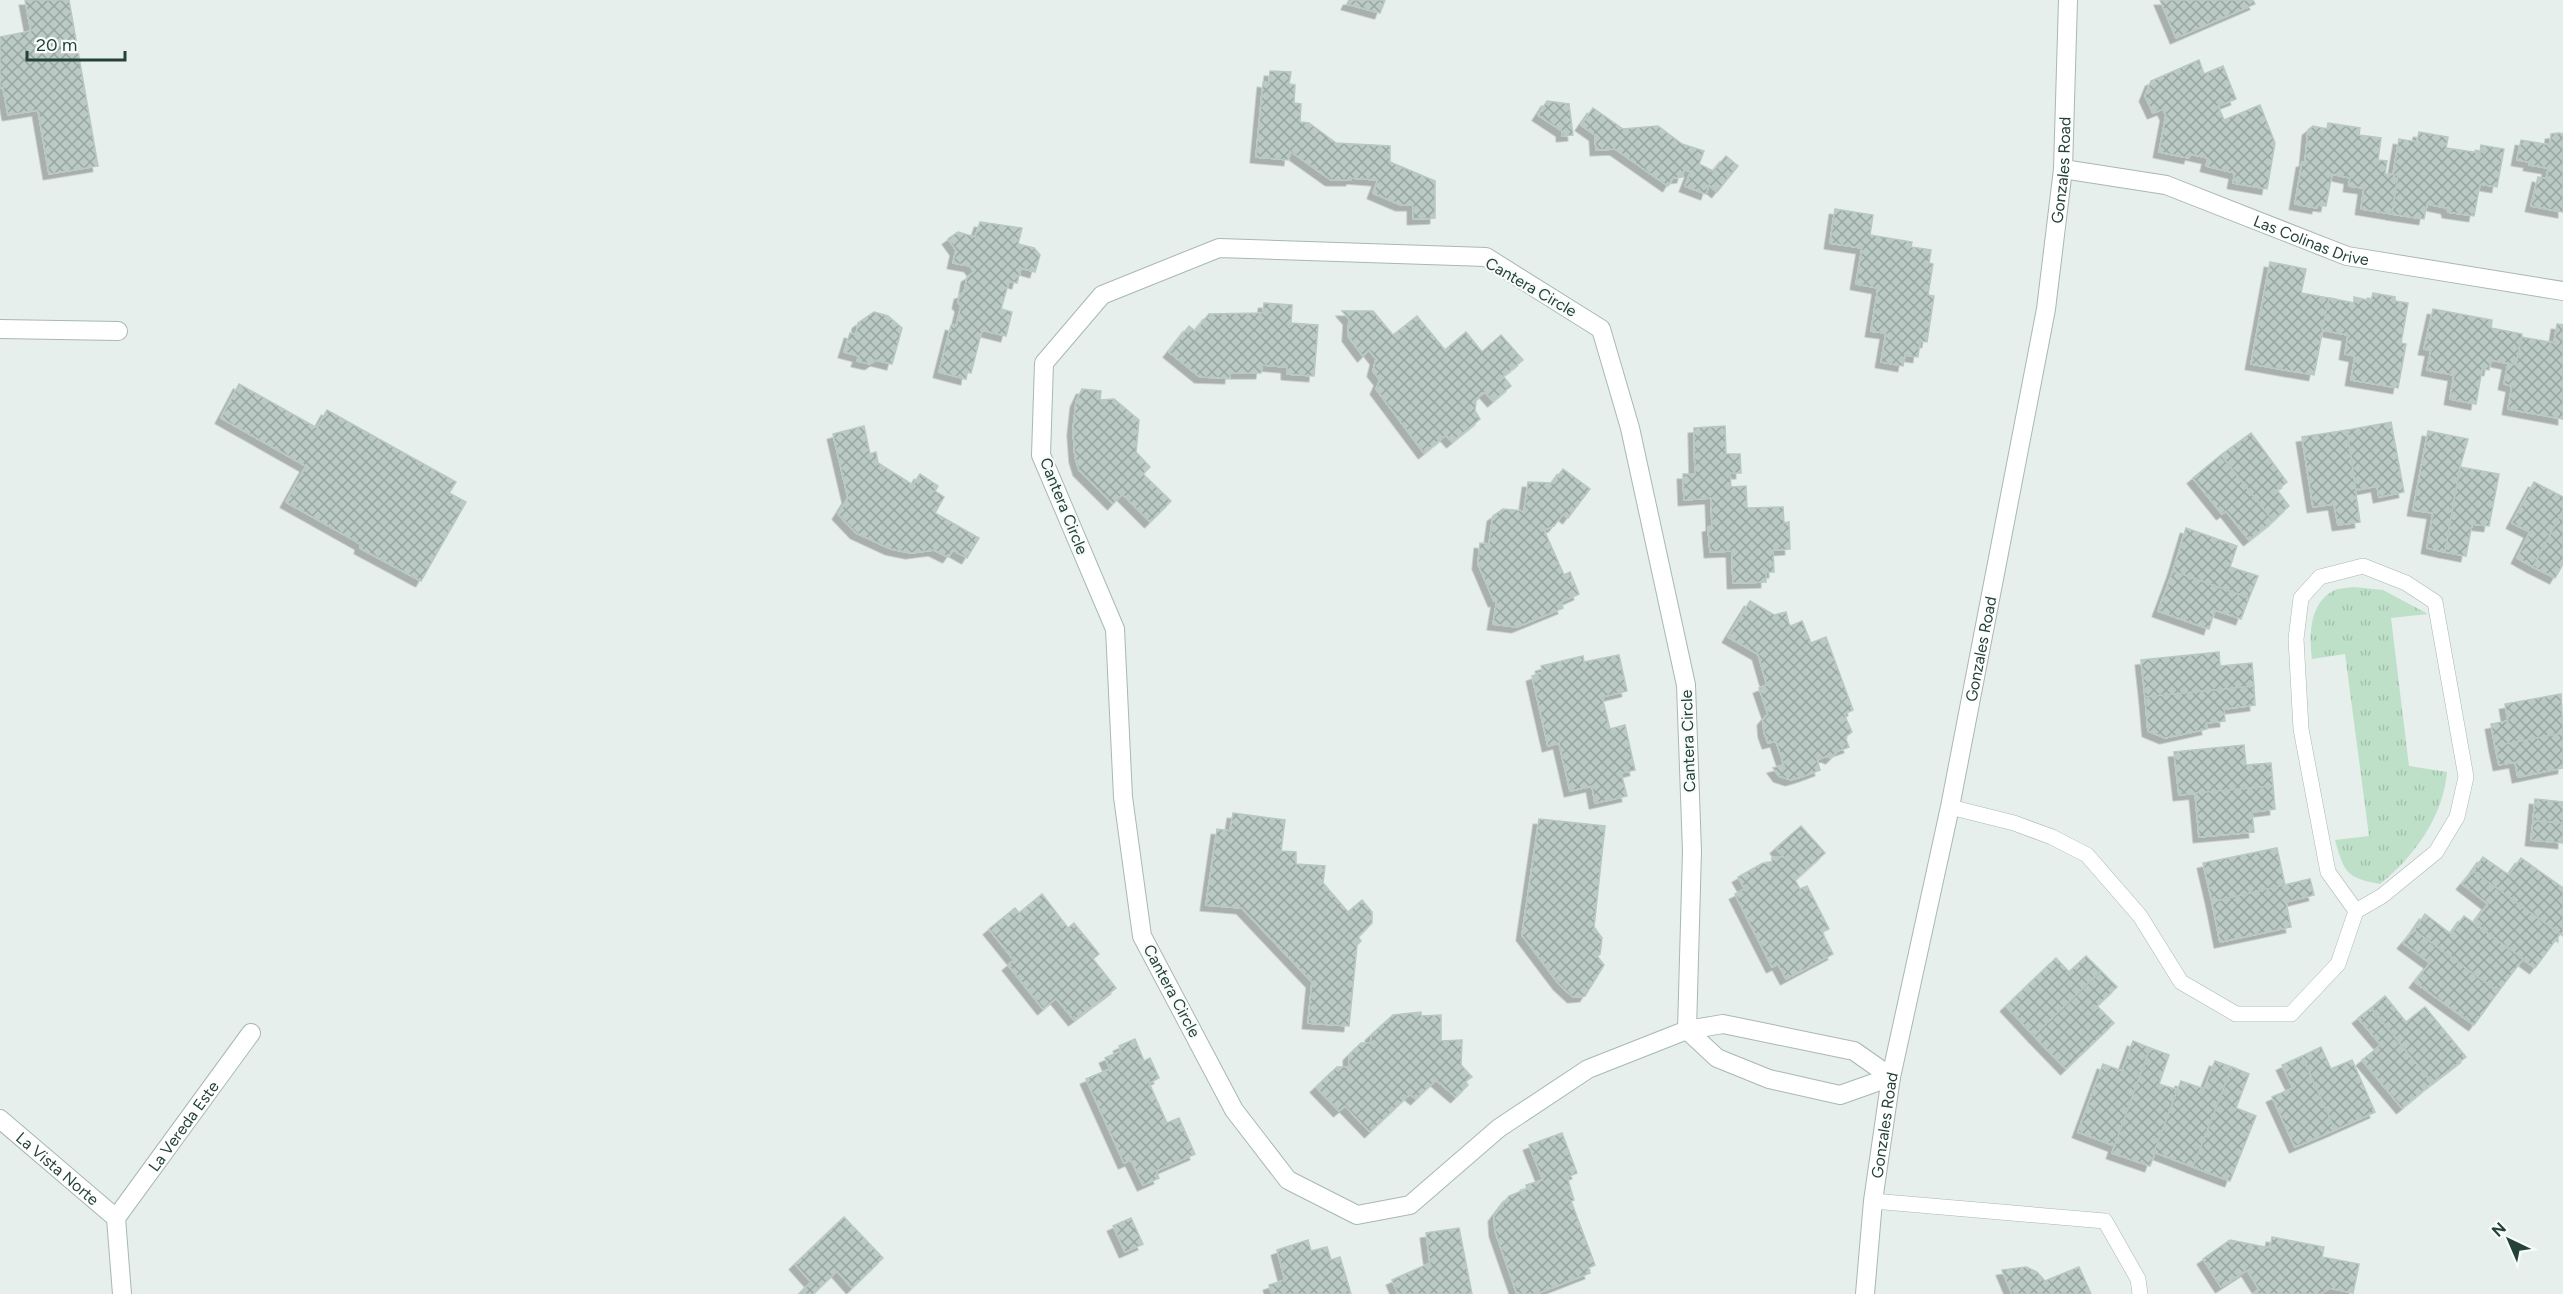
<svg xmlns="http://www.w3.org/2000/svg" width="2563" height="1294" font-family="Figtree,sans-serif">
	<defs>
		<pattern id="grass-tufts" width="24" height="20" patternUnits="userSpaceOnUse" patternTransform="scale(1.5)"><rect width="24" height="20" fill="#bfe0c8"/><path d="M3 7l-1-3M5 7V3M7 7l1-3M15 17l-1-3M17 17v-4M19 17l1-3" fill="none" stroke="#a4c1ad"/></pattern>
		<pattern id="building-cross-hatch" width="8" height="8" patternUnits="userSpaceOnUse" patternTransform="scale(1.5)"><rect width="8" height="8" fill="#bbcac4"/><path d="M0 0l8 8M0 8l8-8" fill="none" stroke="#98a6a0"/></pattern>
		<filter id="shadow"><feDropShadow dx="-5.5" dy="5.5" stdDeviation="0" flood-color="#0004"/></filter>
	</defs>
	<rect width="100%" height="100%" fill="#e6efeb"/>
	<path fill="url(#grass-tufts)" d="M 2354,587 L 2383,590 L 2428,614 L 2391,618 L 2409,766 L 2447,772 C 2443,817 2414,857 2380,884 C 2346,878 2344,872 2335,840 L 2369,836 L 2345,654 L 2312,659 C 2309,636 2309,602 2335,590 C 2340,588 2348,588 2354,587 Z"/>
	<g fill="url(#building-cross-hatch)" stroke="#b8c9c2" stroke-width="1.5" filter="url(#shadow)">
		<path d="M 25,0 L 69,0 L 98,166 L 49,174 L 38,110 L 8,115 L 3,87 L 0,88 L 0,37 L 31,31 Z"/>
		<path d="M 1349,0 L 1385,0 L 1380,13 L 1347,4 Z"/>
		<path d="M 2160,0 L 2253,0 L 2255,4 L 2176,38 Z"/>
		<path d="M 2199,60 L 2204,74 L 2223,66 L 2236,99 L 2218,106 L 2224,120 L 2260,105 L 2275,143 L 2267,189 L 2233,183 L 2235,173 L 2206,166 L 2208,158 L 2190,154 L 2189,158 L 2159,152 L 2166,115 L 2163,109 L 2153,113 L 2145,96 L 2151,81 Z"/>
		<path d="M 1270,71 L 1291,72 L 1289,84 L 1295,85 L 1294,103 L 1301,104 L 1300,122 L 1309,123 L 1336,143 L 1390,146 L 1390,162 L 1435,181 L 1435,218 L 1413,219 L 1413,205 L 1401,205 L 1373,193 L 1378,180 L 1351,178 L 1351,180 L 1331,180 L 1290,151 L 1289,160 L 1256,157 L 1263,82 L 1269,83 Z"/>
		<path d="M 1547,101 L 1569,104 L 1573,135 L 1562,136 L 1562,131 L 1538,115 Z"/>
		<path d="M 1593,108 L 1623,129 L 1658,126 L 1682,144 L 1704,151 L 1699,164 L 1713,171 L 1726,156 L 1738,166 L 1717,192 L 1709,185 L 1706,194 L 1685,186 L 1691,171 L 1684,170 L 1682,177 L 1673,178 L 1668,186 L 1615,149 L 1596,150 L 1595,135 L 1581,125 Z"/>
		<path d="M 2328,123 L 2360,128 L 2359,135 L 2381,138 L 2378,160 L 2387,161 L 2385,174 L 2398,175 L 2392,214 L 2361,209 L 2364,188 L 2349,186 L 2350,178 L 2332,174 L 2326,206 L 2317,205 L 2317,208 L 2295,204 L 2302,162 L 2305,162 L 2308,130 L 2313,126 L 2327,129 Z"/>
		<path d="M 2419,132 L 2448,137 L 2446,148 L 2480,153 L 2481,145 L 2504,149 L 2497,187 L 2480,184 L 2474,216 L 2448,212 L 2447,208 L 2427,204 L 2424,219 L 2392,214 L 2398,175 L 2393,174 L 2399,139 L 2417,142 Z"/>
		<path d="M 2559,133 L 2563,134 L 2563,212 L 2531,206 L 2538,177 L 2547,179 L 2548,168 L 2529,165 L 2530,162 L 2517,160 L 2521,140 L 2550,145 L 2551,134 Z"/>
		<path d="M 1835,209 L 1873,215 L 1870,235 L 1912,242 L 1911,247 L 1931,250 L 1929,263 L 1933,264 L 1928,295 L 1934,296 L 1927,342 L 1920,341 L 1918,357 L 1905,355 L 1903,366 L 1881,362 L 1886,333 L 1871,331 L 1878,288 L 1856,284 L 1862,248 L 1830,243 Z"/>
		<path d="M 980,222 L 1022,228 L 1018,244 L 1034,248 L 1040,255 L 1035,272 L 1021,268 L 1017,283 L 1009,281 L 1001,309 L 1012,312 L 1006,336 L 982,330 L 971,373 L 967,372 L 966,379 L 939,372 L 951,325 L 956,326 L 961,306 L 958,303 L 960,294 L 964,293 L 967,277 L 974,272 L 970,266 L 953,263 L 956,250 L 948,239 L 958,232 L 975,237 Z"/>
		<path d="M 2270,262 L 2306,269 L 2301,293 L 2329,298 L 2314,375 L 2251,364 Z"/>
		<path d="M 2373,293 L 2395,297 L 2395,301 L 2408,303 L 2401,343 L 2406,344 L 2398,388 L 2351,380 L 2355,356 L 2345,354 L 2348,335 L 2322,330 L 2329,298 L 2354,303 L 2354,297 L 2371,301 Z"/>
		<path d="M 1264,303 L 1292,305 L 1291,323 L 1318,325 L 1314,376 L 1287,374 L 1287,367 L 1262,365 L 1261,373 L 1230,373 L 1230,378 L 1200,377 L 1169,352 L 1189,326 L 1195,331 L 1209,314 L 1263,313 Z"/>
		<path d="M 2433,309 L 2492,320 L 2491,328 L 2522,334 L 2516,365 L 2491,360 L 2489,370 L 2482,369 L 2476,404 L 2450,399 L 2454,375 L 2427,370 L 2431,350 L 2424,349 Z"/>
		<path d="M 1342,311 L 1373,311 L 1393,335 L 1417,316 L 1445,350 L 1466,332 L 1482,352 L 1501,335 L 1523,360 L 1503,376 L 1511,386 L 1493,401 L 1485,392 L 1476,399 L 1475,411 L 1480,419 L 1452,442 L 1446,435 L 1424,453 L 1376,389 L 1380,380 L 1373,371 L 1376,359 L 1369,350 L 1363,356 L 1348,336 L 1349,319 Z"/>
		<path d="M 874,312 L 888,316 L 902,328 L 892,364 L 876,360 L 870,364 L 857,361 L 859,356 L 844,352 L 850,333 L 856,335 L 858,323 Z"/>
		<path d="M 2557,324 L 2563,325 L 2563,419 L 2508,409 L 2512,386 L 2504,384 L 2508,364 L 2516,365 L 2522,337 L 2554,343 Z"/>
		<path d="M 239,384 L 317,428 L 327,410 L 456,482 L 449,493 L 466,502 L 421,581 L 360,548 L 361,544 L 286,502 L 306,466 L 221,418 Z"/>
		<path d="M 1082,389 L 1101,391 L 1100,400 L 1114,399 L 1139,420 L 1136,452 L 1150,467 L 1143,474 L 1171,501 L 1150,522 L 1122,494 L 1113,504 L 1079,470 L 1075,457 L 1073,430 L 1076,402 Z"/>
		<path d="M 2391,422 L 2404,492 L 2379,497 L 2377,486 L 2356,490 L 2347,430 Z"/>
		<path d="M 864,426 L 870,454 L 876,452 L 878,463 L 913,485 L 920,474 L 938,486 L 935,491 L 944,497 L 935,513 L 979,538 L 967,558 L 953,550 L 948,557 L 934,550 L 911,553 L 891,549 L 856,533 L 838,514 L 848,498 L 833,434 Z"/>
		<path d="M 1725,426 L 1726,454 L 1740,454 L 1741,473 L 1730,473 L 1731,487 L 1746,486 L 1747,508 L 1783,507 L 1784,523 L 1789,522 L 1790,549 L 1773,550 L 1774,572 L 1766,572 L 1766,582 L 1733,583 L 1732,551 L 1710,552 L 1708,527 L 1712,526 L 1711,498 L 1684,500 L 1683,474 L 1695,474 L 1694,428 Z"/>
		<path d="M 2347,430 L 2360,522 L 2338,525 L 2334,504 L 2313,507 L 2302,437 Z"/>
		<path d="M 2428,431 L 2468,439 L 2460,467 L 2445,552 L 2427,548 L 2433,513 L 2413,510 Z"/>
		<path d="M 2251,433 L 2287,482 L 2277,490 L 2289,506 L 2273,521 L 2221,455 Z"/>
		<path d="M 2221,455 L 2273,521 L 2249,540 L 2226,511 L 2222,514 L 2193,478 Z"/>
		<path d="M 2460,467 L 2499,474 L 2489,526 L 2472,524 L 2466,556 L 2445,552 Z"/>
		<path d="M 1563,469 L 1590,489 L 1568,518 L 1563,514 L 1554,526 L 1544,530 L 1564,575 L 1570,572 L 1579,594 L 1561,602 L 1563,608 L 1517,627 L 1493,624 L 1497,600 L 1494,601 L 1478,564 L 1480,543 L 1489,544 L 1493,516 L 1503,509 L 1524,511 L 1528,482 L 1553,483 Z"/>
		<path d="M 2534,482 L 2563,497 L 2563,510 L 2533,567 L 2517,558 L 2530,532 L 2512,523 Z"/>
		<path d="M 2563,510 L 2563,564 L 2555,578 L 2533,567 Z"/>
		<path d="M 2186,528 L 2237,546 L 2230,567 L 2258,576 L 2249,598 L 2173,571 Z"/>
		<path d="M 2173,571 L 2249,598 L 2241,619 L 2215,610 L 2209,629 L 2158,611 Z"/>
		<path d="M 1750,601 L 1774,615 L 1786,612 L 1789,624 L 1791,626 L 1802,621 L 1811,643 L 1826,637 L 1853,710 L 1844,714 L 1852,732 L 1845,737 L 1849,747 L 1838,751 L 1831,758 L 1826,756 L 1817,760 L 1820,770 L 1804,776 L 1791,780 L 1779,776 L 1773,768 L 1784,765 L 1776,741 L 1768,743 L 1764,732 L 1763,720 L 1768,714 L 1759,688 L 1767,685 L 1758,654 L 1728,637 Z"/>
		<path d="M 2219,652 L 2220,666 L 2252,663 L 2254,686 L 2145,697 L 2141,660 Z"/>
		<path d="M 1619,655 L 1627,691 L 1602,697 L 1610,729 L 1625,725 L 1635,770 L 1621,773 L 1627,796 L 1595,803 L 1592,786 L 1570,791 L 1559,743 L 1548,746 L 1532,676 L 1543,672 L 1541,666 L 1583,656 L 1584,662 Z"/>
		<path d="M 2254,686 L 2255,705 L 2224,709 L 2225,721 L 2206,723 L 2207,729 L 2165,738 L 2148,731 L 2145,697 Z"/>
		<path d="M 2561,694 L 2563,733 L 2495,746 L 2491,724 L 2508,721 L 2505,704 Z"/>
		<path d="M 2563,733 L 2563,768 L 2518,777 L 2515,762 L 2499,765 L 2495,746 Z"/>
		<path d="M 2244,745 L 2246,765 L 2271,763 L 2273,786 L 2179,795 L 2174,752 Z"/>
		<path d="M 2273,786 L 2275,809 L 2252,812 L 2254,832 L 2199,837 L 2195,793 Z"/>
		<path d="M 2535,799 L 2563,802 L 2563,823 L 2533,821 Z"/>
		<path d="M 1233,813 L 1285,820 L 1281,851 L 1296,852 L 1296,864 L 1325,866 L 1323,883 L 1348,912 L 1362,900 L 1372,912 L 1372,923 L 1358,937 L 1361,941 L 1357,945 L 1349,1026 L 1308,1023 L 1312,982 L 1242,908 L 1206,905 L 1217,829 L 1230,831 Z"/>
		<path d="M 1539,819 L 1605,826 L 1594,927 L 1602,938 L 1600,954 L 1597,956 L 1604,965 L 1585,996 L 1573,997 L 1559,984 L 1522,935 Z"/>
		<path d="M 2533,821 L 2563,823 L 2563,843 L 2531,840 Z"/>
		<path d="M 1801,826 L 1825,853 L 1795,880 L 1800,889 L 1807,886 L 1829,929 L 1822,932 L 1833,954 L 1786,979 L 1778,964 L 1772,967 L 1735,894 L 1745,889 L 1738,877 L 1763,863 L 1772,864 L 1772,857 L 1784,857 L 1776,848 Z"/>
		<path d="M 2277,848 L 2285,885 L 2212,902 L 2203,863 Z"/>
		<path d="M 2483,857 L 2509,875 L 2521,858 L 2563,888 L 2563,936 L 2473,871 Z"/>
		<path d="M 2473,871 L 2560,934 L 2535,968 L 2474,923 L 2488,904 L 2462,884 Z"/>
		<path d="M 2310,879 L 2314,895 L 2286,902 L 2291,927 L 2220,942 L 2212,902 Z"/>
		<path d="M 1042,894 L 1068,928 L 1074,923 L 1099,954 L 1093,959 L 1116,988 L 1074,1020 L 1056,998 L 1043,1009 L 1008,965 L 1014,960 L 989,929 L 1015,908 L 1019,913 Z"/>
		<path d="M 2425,914 L 2451,934 L 2464,916 L 2523,959 L 2498,992 L 2414,930 Z"/>
		<path d="M 2414,930 L 2498,992 L 2474,1025 L 2415,982 L 2430,963 L 2403,943 Z"/>
		<path d="M 2086,956 L 2101,971 L 2034,1036 L 2006,1006 L 2056,958 L 2069,972 Z"/>
		<path d="M 2101,971 L 2117,987 L 2097,1006 L 2114,1023 L 2066,1069 L 2034,1036 Z"/>
		<path d="M 2385,996 L 2406,1022 L 2425,1007 L 2466,1057 L 2432,1083 L 2371,1008 Z"/>
		<path d="M 2371,1008 L 2432,1083 L 2402,1108 L 2362,1060 L 2381,1045 L 2358,1018 Z"/>
		<path d="M 1421,1012 L 1421,1016 L 1441,1015 L 1441,1041 L 1462,1040 L 1461,1065 L 1472,1077 L 1465,1082 L 1468,1085 L 1456,1097 L 1436,1080 L 1416,1099 L 1410,1094 L 1370,1132 L 1345,1106 L 1339,1111 L 1316,1087 L 1337,1067 L 1349,1067 L 1349,1055 L 1361,1043 L 1371,1043 L 1371,1035 L 1393,1015 Z"/>
		<path d="M 1135,1039 L 1144,1061 L 1150,1058 L 1159,1078 L 1149,1083 L 1167,1123 L 1179,1118 L 1195,1154 L 1156,1171 L 1159,1178 L 1143,1185 L 1131,1160 L 1124,1163 L 1086,1079 L 1110,1069 L 1105,1058 L 1121,1051 L 1119,1046 Z"/>
		<path d="M 2133,1041 L 2150,1048 L 2115,1146 L 2078,1132 L 2103,1064 L 2122,1071 Z"/>
		<path d="M 2321,1047 L 2331,1069 L 2352,1060 L 2375,1112 L 2335,1130 L 2302,1056 Z"/>
		<path d="M 2150,1048 L 2169,1055 L 2159,1084 L 2178,1090 L 2150,1166 L 2112,1153 Z"/>
		<path d="M 2302,1056 L 2335,1130 L 2295,1147 L 2272,1097 L 2293,1088 L 2282,1065 Z"/>
		<path d="M 2215,1061 L 2232,1067 L 2193,1167 L 2154,1152 L 2181,1081 L 2204,1089 Z"/>
		<path d="M 2232,1067 L 2249,1074 L 2236,1108 L 2256,1116 L 2230,1181 L 2193,1167 Z"/>
		<path d="M 1562,1133 L 1577,1173 L 1567,1177 L 1574,1200 L 1571,1201 L 1595,1265 L 1588,1268 L 1590,1273 L 1536,1294 L 1517,1294 L 1495,1231 L 1494,1216 L 1509,1196 L 1527,1189 L 1526,1185 L 1543,1180 L 1529,1145 Z"/>
		<path d="M 844,1217 L 883,1258 L 852,1288 L 837,1271 L 813,1294 L 799,1294 L 811,1282 L 795,1264 Z"/>
		<path d="M 1131,1218 L 1143,1244 L 1125,1252 L 1113,1226 Z"/>
		<path d="M 1459,1228 L 1472,1294 L 1398,1294 L 1392,1280 L 1430,1263 L 1426,1233 Z"/>
		<path d="M 2272,1237 L 2324,1247 L 2322,1257 L 2359,1264 L 2353,1293 L 2330,1288 L 2321,1294 L 2253,1294 L 2259,1289 L 2247,1270 L 2221,1287 L 2203,1259 L 2230,1240 L 2270,1248 Z"/>
		<path d="M 1308,1240 L 1311,1251 L 1327,1247 L 1331,1260 L 1340,1257 L 1351,1294 L 1272,1294 L 1269,1285 L 1285,1280 L 1277,1250 Z"/>
		<path d="M 2026,1267 L 2037,1272 L 2045,1281 L 2079,1267 L 2091,1294 L 2012,1294 L 2002,1270 Z"/>
	</g>
	<g fill="none" stroke-linecap="round" stroke-linejoin="round">
		<g stroke="#a8b8b2" stroke-width="16">
			<g id="service">
				<path d="M 1950,807 L 2014,823 L 2052,837 L 2087,855 L 2140,916 L 2181,982 L 2236,1014 L 2291,1014 L 2338,964 L 2356,911 L 2382,896 L 2436,852 L 2457,817 L 2466,777 L 2435,602 L 2406,583 L 2363,566 L 2320,577 L 2301,598 L 2296,639 L 2301,729 L 2328,872 L 2356,911"/>
				<path d="M 1873,1201 L 2105,1221 L 2138,1279 L 2140,1294"/>
			</g>
		</g>
		<g stroke="#a8b8b2" stroke-width="20">
			<g id="minor">
				<path id="s1" d="M 2063,169 L 2166,185 L 2347,256 L 2563,291"/>
				<path d="M 1219,248 L 1486,257 L 1601,329 L 1630,428 L 1686,685 L 1692,851 L 1687,1030 L 1588,1069 L 1499,1128 L 1410,1205 L 1357,1215 L 1288,1180 L 1234,1110 L 1142,936 L 1123,797 L 1115,629 L 1041,455 L 1044,363 L 1102,295 Z"/>
				<path d="M 0,329 L 118,331"/>
				<path d="M 1687,1030 L 1717,1058 L 1769,1079 L 1840,1095 L 1891,1077"/>
				<path d="M 1687,1030 L 1723,1024 L 1854,1051 L 1891,1077"/>
				<path id="s2" d="M 0,1119 L 116,1218"/>
				<path id="s3" d="M 116,1218 L 251,1033"/>
				<path d="M 116,1218 L 122,1294"/>
			</g>
		</g>
		<g stroke="#a8b8b2" stroke-width="20">
			<g id="tertiary">
				<path id="s4" d="M 1865,1294 L 1873,1201 L 1891,1077 L 1950,807 L 2046,309 L 2063,169 L 2068,0"/>
			</g>
		</g>
		<use href="#service" stroke="#fff" stroke-width="15"/>
		<use href="#minor" stroke="#fff" stroke-width="18"/>
		<use href="#tertiary" stroke="#fff" stroke-width="18"/>
	</g>
	<g text-anchor="middle" dominant-baseline="central" stroke-width="4.5" stroke-linejoin="round" paint-order="stroke">
		<g font-size="16" fill="#24423a" stroke="#f7fbf9">
			<text stroke="none"><textPath href="#s4" startOffset="1142">Gonzales Road</textPath></text>
			<text stroke="none"><textPath href="#s1" startOffset="260">Las Colinas Drive</textPath></text>
			<text transform="translate(1531 287) rotate(30)">Cantera Circle</text>
			<text transform="translate(1064 506) rotate(68)">Cantera Circle</text>
			<text stroke="none"><textPath href="#s4" startOffset="656">Gonzales Road</textPath></text>
			<text transform="translate(1688 741) rotate(-92)">Cantera Circle</text>
			<text transform="translate(1172 991) rotate(62)">Cantera Circle</text>
			<text stroke="none"><textPath href="#s3" startOffset="114">La Vereda Este</textPath></text>
			<text stroke="none"><textPath href="#s4" startOffset="170">Gonzales Road</textPath></text>
			<text stroke="none"><textPath href="#s2" startOffset="76">La Vista Norte</textPath></text>
		</g>
	</g>
	<g transform="translate(2509 1240) rotate(316)" stroke="#f7fbf9" stroke-width="4.5" paint-order="stroke">
	<path d="M0-4.5L10 22L0 15L-10 22Z" fill="#24423a"/>
	<text y="-9" font-size="16" font-weight="bold" text-anchor="middle" fill="#24423a">N</text>
	</g>
	<path d="M27 51v9h98v-9" fill="none" stroke="#24423a" stroke-width="3"/>
	<text x="36" y="51" font-size="18" fill="#24423a" stroke="#f7fbf9" stroke-width="4.5" paint-order="stroke">20 m</text>
</svg>
